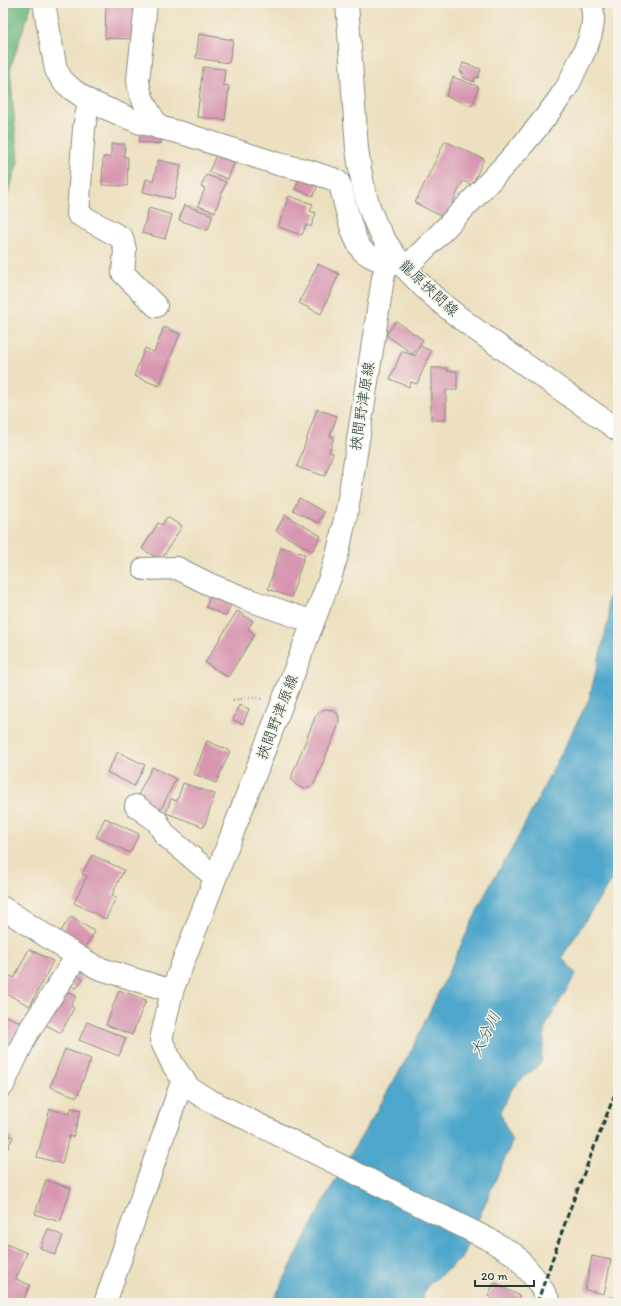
<svg xmlns="http://www.w3.org/2000/svg" width="621" height="1306" font-family="Itim,'Klee One',sans-serif">
	<rect width="100%" height="100%" fill="#f7f3e8"/>
	<filter id="ink" filterUnits="userSpaceOnUse"><feTurbulence type="fractalNoise" baseFrequency=".025" numOctaves="2"/><feDisplacementMap in="SourceGraphic" scale="8" xChannelSelector="R" yChannelSelector="G"/><feConvolveMatrix kernelMatrix="1 2 1 2 8 2 1 2 1" color-interpolation-filters="sRGB"/></filter>
	<filter id="wash" filterUnits="userSpaceOnUse"><feTurbulence type="fractalNoise" baseFrequency=".012" numOctaves="4" result="noise"/><feDisplacementMap in="SourceGraphic" scale="16" xChannelSelector="R" yChannelSelector="G"/><feGaussianBlur stdDeviation="0.9" result="paint"/><feColorMatrix in="noise" values="0 0 0 0 0 0 0 0 0 0 0 0 0 0 0 0 0 1.4 0 .05"/><feComposite in="paint" operator="in"/></filter>
	<g filter="url(#wash)">
		<rect width="100%" height="100%" fill="#ede0c0"/>
		<path fill="#6eb880" stroke="#467a5a" d="M 3,3 L 32,3 L 10,69 L 18,162 L 3,210 Z"/>
		<path fill="#4ea6cb" stroke="#367280" d="M 618,570 L 618,864 L 609,884 L 562,957 L 576,974 L 546,1025 L 541,1063 L 513,1087 L 500,1112 L 512,1142 L 461,1259 L 428,1285 L 420,1303 L 272,1303 L 327,1195 L 410,1053 L 488,888 L 512,849 L 589,699 L 609,617 L 607,604 Z"/>
		<g id="blocks">
			<g fill="#d795b0">
				<path d="M 106,3 L 134,3 L 133,39 L 105,38 Z"/>
				<path d="M 199,34 L 233,40 L 229,63 L 196,58 Z"/>
				<path d="M 463,63 L 481,69 L 478,78 L 475,77 L 474,82 L 462,77 L 463,73 L 460,72 Z"/>
				<path d="M 203,67 L 225,69 L 223,85 L 229,86 L 225,120 L 197,117 Z"/>
				<path d="M 453,77 L 479,87 L 472,106 L 446,96 Z"/>
				<path d="M 141,130 L 162,132 L 160,144 L 139,142 Z"/>
				<path d="M 445,141 L 484,159 L 472,185 L 463,181 L 445,218 L 415,203 Z"/>
				<path d="M 111,144 L 125,144 L 124,157 L 128,157 L 127,186 L 102,185 L 103,157 L 111,157 Z"/>
				<path d="M 218,150 L 236,157 L 228,179 L 209,172 Z"/>
				<path d="M 158,160 L 181,165 L 174,199 L 143,192 L 146,179 L 153,181 Z"/>
				<path d="M 301,174 L 320,181 L 313,196 L 295,189 Z"/>
				<path d="M 206,175 L 226,182 L 215,212 L 198,206 L 205,188 L 201,187 Z"/>
				<path d="M 289,196 L 313,204 L 310,211 L 316,213 L 311,227 L 306,225 L 302,235 L 278,227 Z"/>
				<path d="M 184,205 L 213,215 L 208,230 L 179,220 Z"/>
				<path d="M 149,208 L 172,215 L 165,239 L 142,233 Z"/>
				<path d="M 318,264 L 339,274 L 321,314 L 299,303 Z"/>
				<path d="M 396,321 L 423,340 L 413,354 L 386,335 Z"/>
				<path d="M 164,327 L 180,334 L 159,386 L 134,376 L 145,348 L 154,352 Z"/>
				<path d="M 420,346 L 431,351 L 417,384 L 411,382 L 409,387 L 390,379 L 402,351 L 415,356 Z"/>
				<path d="M 431,368 L 447,368 L 447,371 L 457,371 L 457,390 L 446,390 L 446,420 L 431,420 Z"/>
				<path d="M 317,409 L 337,416 L 330,436 L 334,437 L 329,452 L 333,453 L 325,476 L 297,467 Z"/>
				<path d="M 299,498 L 324,512 L 318,523 L 293,510 Z"/>
				<path d="M 285,515 L 321,536 L 312,551 L 276,531 Z"/>
				<path d="M 167,517 L 182,526 L 161,560 L 142,549 L 158,523 L 162,525 Z"/>
				<path d="M 281,547 L 305,554 L 291,597 L 268,589 Z"/>
				<path d="M 212,592 L 232,602 L 226,616 L 206,607 Z"/>
				<path d="M 237,611 L 253,621 L 248,629 L 255,634 L 228,677 L 205,663 Z"/>
				<path d="M 239,705 L 249,709 L 243,724 L 233,720 Z"/>
				<path d="M 324,709 L 333,710 L 337,713 L 339,717 L 339,724 L 314,784 L 304,789 L 296,785 L 292,780 L 292,775 L 316,715 Z"/>
				<path d="M 207,741 L 230,751 L 216,783 L 194,774 Z"/>
				<path d="M 118,752 L 145,765 L 134,786 L 107,772 Z"/>
				<path d="M 152,767 L 176,779 L 160,811 L 136,799 Z"/>
				<path d="M 183,783 L 215,794 L 204,827 L 166,813 L 171,799 L 177,801 Z"/>
				<path d="M 105,818 L 139,834 L 130,853 L 96,837 Z"/>
				<path d="M 92,855 L 124,870 L 112,895 L 116,897 L 106,919 L 74,903 L 87,876 L 82,874 Z"/>
				<path d="M 71,916 L 95,932 L 82,951 L 59,934 Z"/>
				<path d="M 29,949 L 53,961 L 30,1006 L 3,992 L 3,983 L 7,974 L 14,978 Z"/>
				<path d="M 76,974 L 83,979 L 76,989 L 69,984 Z"/>
				<path d="M 64,990 L 76,996 L 71,1006 L 74,1008 L 61,1033 L 46,1025 Z"/>
				<path d="M 119,990 L 146,1000 L 132,1035 L 106,1025 Z"/>
				<path d="M 3,1015 L 22,1023 L 3,1068 Z"/>
				<path d="M 87,1022 L 126,1038 L 119,1056 L 79,1040 Z"/>
				<path d="M 65,1049 L 91,1059 L 77,1097 L 50,1087 Z"/>
				<path d="M 71,1108 L 81,1110 L 73,1137 L 69,1136 L 62,1164 L 37,1157 L 50,1109 L 70,1114 Z"/>
				<path d="M 3,1132 L 13,1137 L 5,1154 L 3,1153 Z"/>
				<path d="M 46,1180 L 71,1188 L 60,1222 L 35,1214 Z"/>
				<path d="M 48,1229 L 63,1236 L 55,1255 L 40,1248 Z"/>
				<path d="M 4,1243 L 27,1253 L 16,1279 L 30,1285 L 22,1303 L 6,1303 L 3,1302 Z"/>
				<path d="M 592,1256 L 611,1260 L 604,1294 L 585,1290 Z"/>
				<path d="M 494,1283 L 520,1296 L 517,1303 L 488,1303 L 491,1298 L 488,1296 Z"/>
				<path d="M 609,1297 L 618,1299 L 618,1303 L 608,1303 Z"/>
			</g>
		</g>
	</g>
	<g filter="url(#ink)">
		<use href="#blocks" fill-opacity="0" stroke="#868e7a" stroke-width="1"/>
		<g fill="none" stroke-linecap="round" stroke-linejoin="round">
			<g stroke="#868e7a" stroke-width="24">
				<g id="street">
					<path d="M 44,3 L 56,70 L 63,81 L 73,90 L 89,101 L 138,122 L 185,134 L 278,164 L 305,170 L 336,180 L 339,183 L 341,188 C 345,203 353,243 364,252 C 370,257 379,260 387,263"/>
					<path d="M 146,3 L 138,80 C 139,98 150,113 159,128"/>
					<path d="M 89,101 L 84,128 L 78,214 L 122,238 L 125,250 L 123,273 L 156,306"/>
					<path d="M 405,268 C 430,245 452,221 475,197 C 507,163 539,129 565,90 C 570,83 573,74 577,66 C 587,47 598,25 591,3"/>
					<path d="M 144,569 L 177,568 L 211,585 L 249,600 L 313,622"/>
					<path d="M 136,806 L 157,821 L 165,835 L 215,877"/>
					<path d="M 172,991 L 161,1040 L 173,1065 L 189,1088 L 207,1099 L 490,1240 L 515,1255 L 538,1282 L 550,1303"/>
					<path d="M 3,1085 L 27,1034 L 77,956"/>
					<path d="M 105,1303 L 183,1079"/>
				</g>
			</g>
			<g stroke="#868e7a" stroke-width="24">
				<g id="secondary">
					<path d="M 347,3 L 357,149 C 361,178 366,208 381,234 C 411,287 467,324 516,358 C 550,382 584,406 618,430"/>
					<path d="M 3,908 L 77,956 L 98,968 L 172,991 L 330,578 L 338,552 L 348,505 L 383,278 L 391,251"/>
				</g>
			</g>
			<path stroke="#868e7a" stroke-width="2.5" stroke-dasharray="1 3" stroke-linecap="butt" d="M 233,700 L 254,697 L 262,699"/>
			<use href="#street" stroke="#fff" stroke-width="22"/>
			<use href="#secondary" stroke="#fff" stroke-width="22"/>
			<path stroke="#1f3d34" stroke-width="3" stroke-dasharray="6 3" stroke-linecap="butt" d="M 537,1303 L 570,1209 L 618,1086"/>
		</g>
	</g>
	<g text-anchor="middle" dominant-baseline="central" stroke-width="3" stroke-linejoin="round" paint-order="stroke">
		<g font-size="15" fill="#1f3d34" stroke="#f7f3e8">
			<text transform="translate(429 288) rotate(43)">龍原挾間線</text>
			<text transform="translate(362 406) rotate(-81)">挾間野津原線</text>
			<text transform="translate(277 717) rotate(-69)">挾間野津原線</text>
		</g>
		<g font-size="16" font-style="italic" fill="#2d5c61" stroke="#f7f3e8">
			<text transform="translate(485 1034) rotate(-63)">大分川</text>
		</g>
	</g>
	<rect width="621" height="1306" fill="none" stroke="#f7f3e8" stroke-width="16"/>
	<path d="M475 1280v6h59v-6" fill="none" stroke="#1f3d34" stroke-width="2"/>
	<text x="481" y="1280" font-size="12" fill="#1f3d34" stroke="#f7f3e8" stroke-width="3" paint-order="stroke">20 m</text>
</svg>
